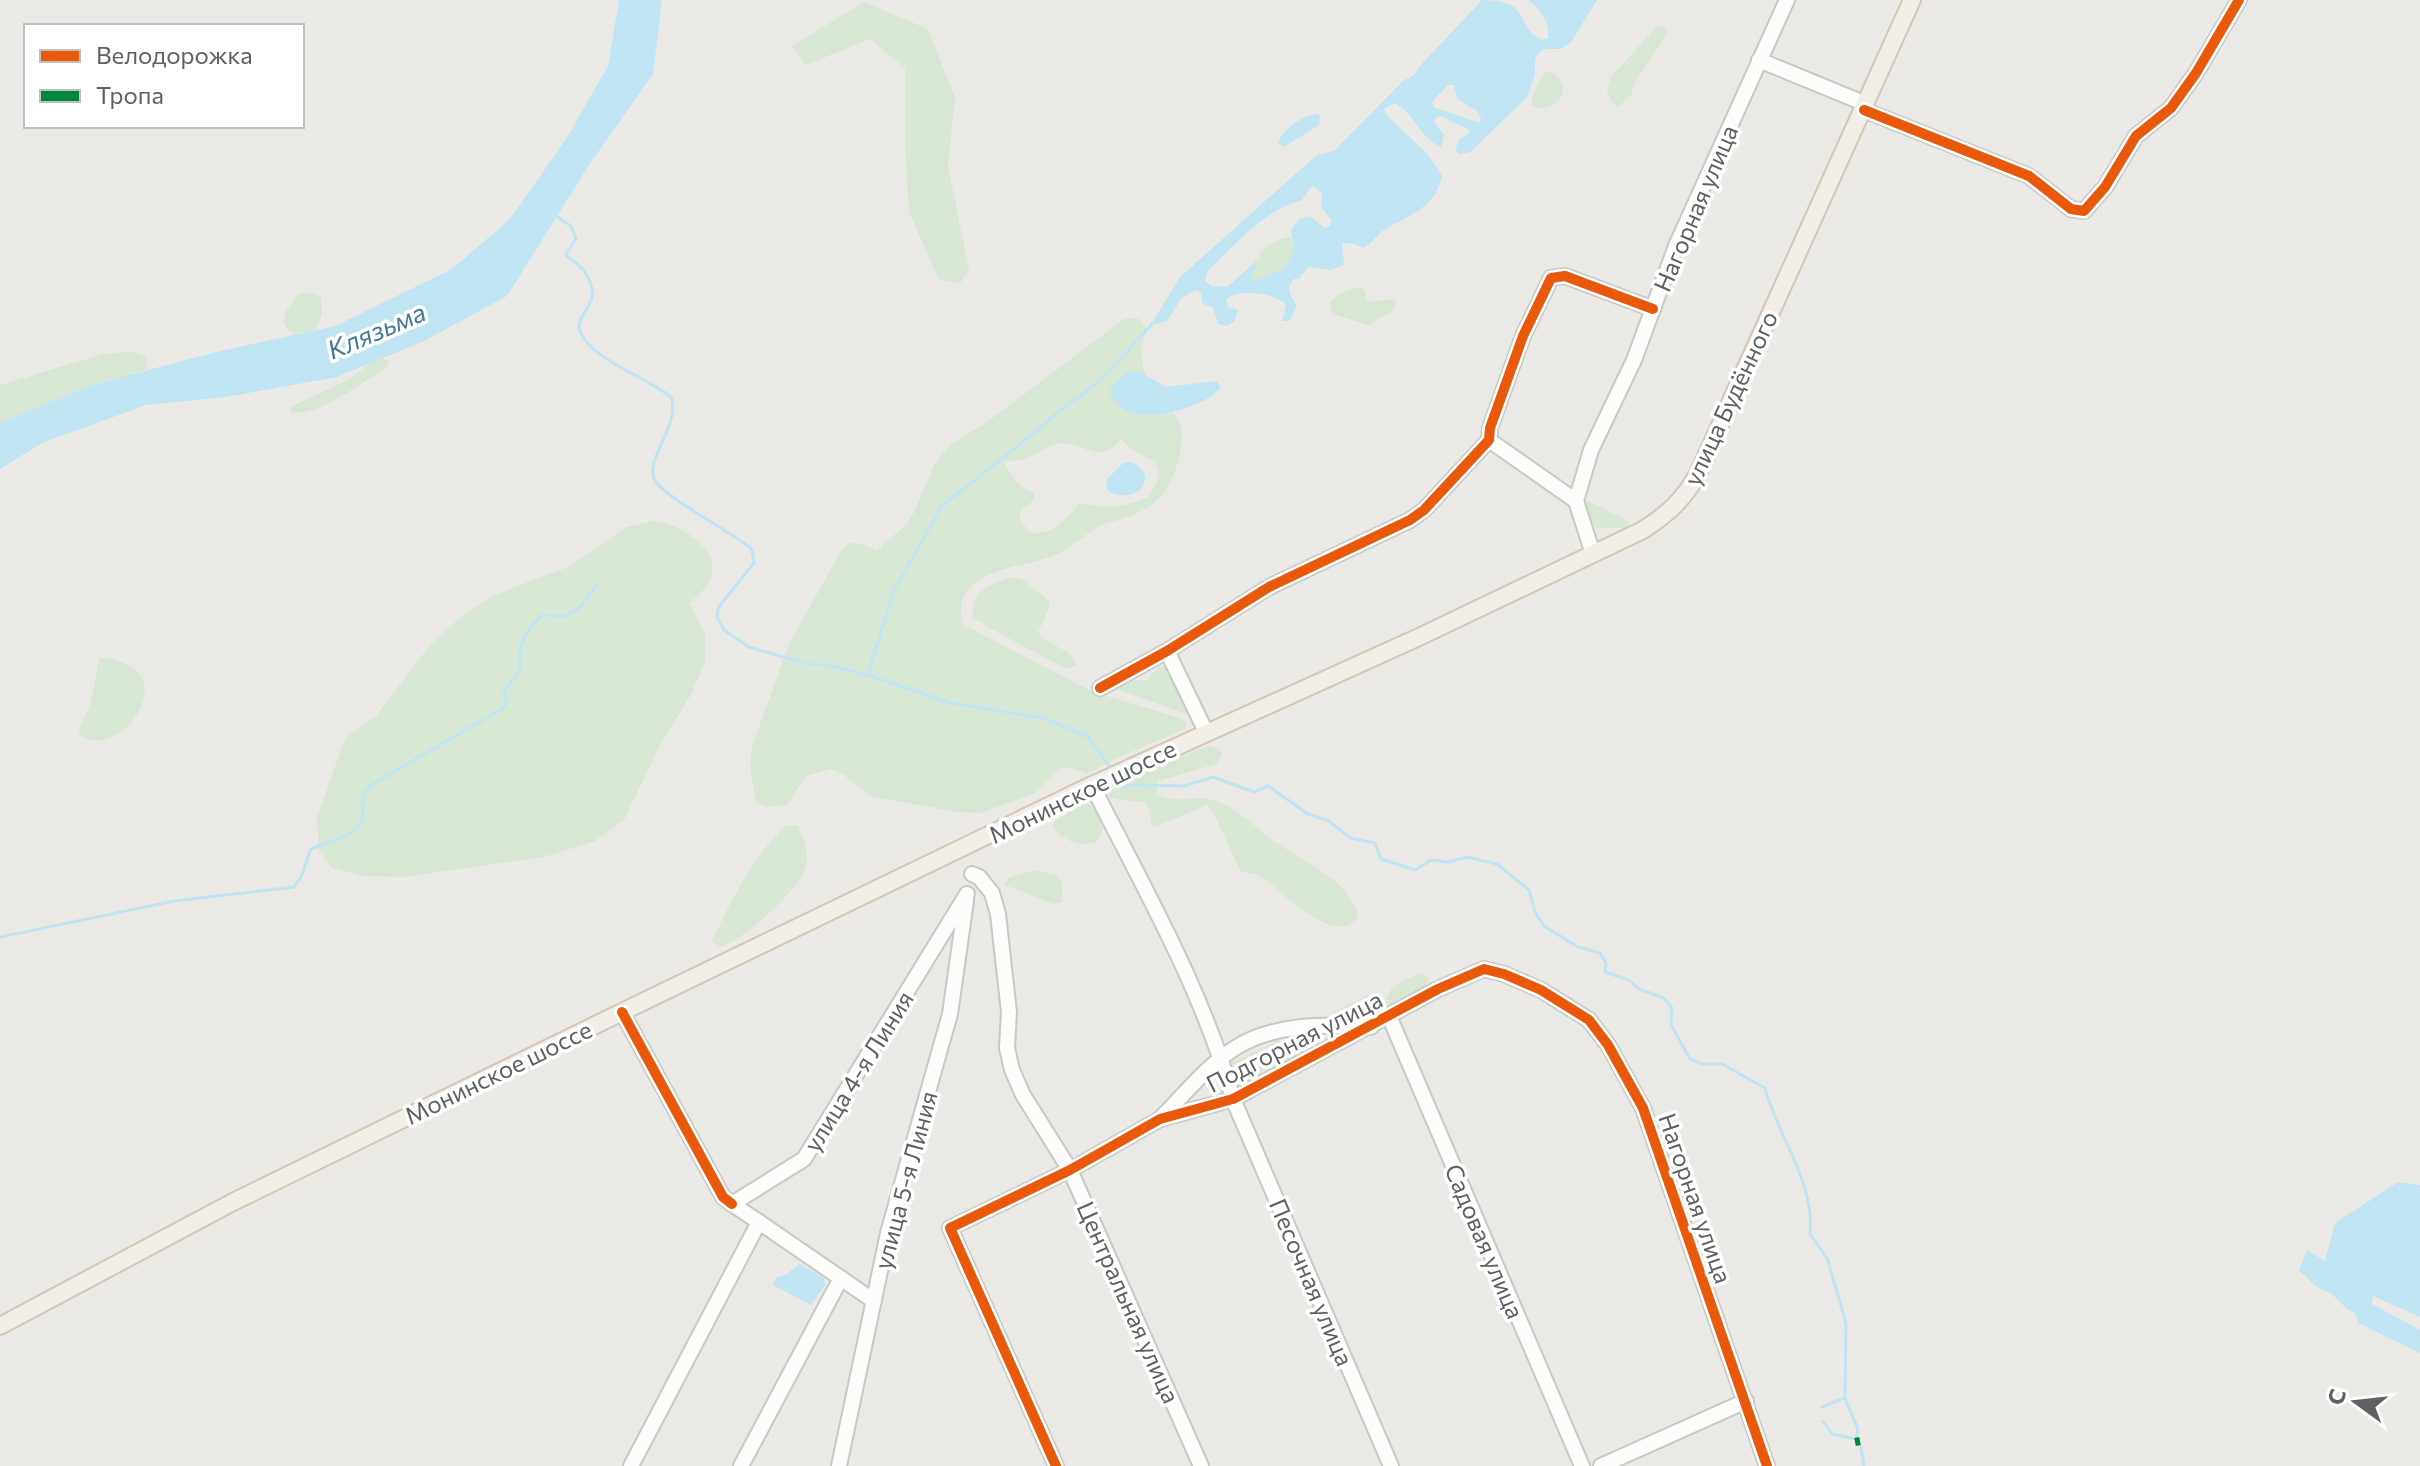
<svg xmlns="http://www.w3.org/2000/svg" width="2420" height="1466" font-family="Commissioner,sans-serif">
	<rect width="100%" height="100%" fill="#eceae7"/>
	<g fill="#d8e6d4" fill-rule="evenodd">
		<path d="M 864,2 L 928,29 L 955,98 L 948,166 L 969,270 L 960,283 L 939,280 L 909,212 L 905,146 L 905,68 L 870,39 L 806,65 L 792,46 Z"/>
		<path d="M 1657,26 L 1667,29 L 1666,35 L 1635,82 L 1631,95 L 1619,106 L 1612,103 L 1607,91 L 1610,78 Z"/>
		<path d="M 1547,71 C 1577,80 1560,117 1532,106 C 1531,96 1540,77 1547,71 Z"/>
		<path d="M 1291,237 L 1294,250 L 1283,270 L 1252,281 L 1251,277 L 1257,265 L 1254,263 C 1263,247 1273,239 1291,237 Z"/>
		<path d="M 1359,288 L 1364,289 L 1367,302 L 1394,299 L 1396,301 L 1393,311 L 1368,325 L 1333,314 L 1330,303 C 1337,294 1347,289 1359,288 Z"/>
		<path d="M 313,293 L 321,297 L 322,314 L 316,330 L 295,334 C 274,322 287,309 299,294 Z"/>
		<path d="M 1136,318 L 1142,321 L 1147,329 L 1141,351 L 1145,376 L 1140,372 L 1145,415 L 1173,412 C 1184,427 1183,440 1179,458 C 1170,492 1158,506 1125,518 C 1117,521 1109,521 1101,525 C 1086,534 1072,547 1055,555 C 1022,570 951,567 962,623 L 970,628 L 1093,692 L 1177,717 L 1186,723 L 1186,729 L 1117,758 L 1088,774 L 1071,768 L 1061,768 L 1036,793 L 981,813 L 959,812 L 872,797 L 841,773 L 831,769 L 806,776 L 787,805 L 767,807 L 756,803 L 750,768 L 752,748 L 763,715 L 790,642 L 841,551 L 850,543 L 864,544 L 876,551 L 907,524 L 914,512 L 935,463 L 951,444 L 983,425 L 1124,319 ZM 1121,439 C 1140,463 1177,455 1148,497 C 1123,509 1105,508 1079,503 C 1068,519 1051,537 1029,532 L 1019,518 L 1021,510 L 1034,500 L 1034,492 C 1016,487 1013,477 1004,462 C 1012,461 1021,460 1029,457 C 1041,453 1050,442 1064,443 C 1089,445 1100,465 1121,439 Z"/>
		<path d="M 129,352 L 142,354 L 147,359 L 146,370 L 88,386 L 0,423 L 0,385 L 103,354 Z"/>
		<path d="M 383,358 L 389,361 L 388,366 C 366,380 317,418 291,412 L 291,407 L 350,379 L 368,364 Z"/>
		<path d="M 1585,499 L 1628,521 L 1629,525 L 1626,528 L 1596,528 L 1585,509 Z"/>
		<path d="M 653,521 C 698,528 740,567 689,603 L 705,634 L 705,662 L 692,693 L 661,743 L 624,820 L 595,841 L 544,857 L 404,877 L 363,876 L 332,868 L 319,851 L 317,818 L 345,738 L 376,716 L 430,645 L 461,617 L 492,596 L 570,566 L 627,527 Z"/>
		<path d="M 1012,577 L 1023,580 L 1049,601 L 1050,607 L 1038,632 C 1048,648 1071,646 1076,665 L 1067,669 L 993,630 L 973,617 C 970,591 991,584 1012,577 Z"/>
		<path d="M 100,658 C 110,658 116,660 125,664 C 177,686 114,763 79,734 C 79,723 84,719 88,710 C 95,693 94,675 100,658 Z"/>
		<path d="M 1165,666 L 1170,669 L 1190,710 L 1186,714 L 1111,687 L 1124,681 L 1148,680 L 1158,667 Z"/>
		<path d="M 1207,746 L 1219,749 L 1222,754 L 1216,764 L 1158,781 L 1157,793 C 1171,806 1193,795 1210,799 C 1234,805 1253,825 1272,840 C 1299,859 1352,881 1358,916 C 1338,949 1285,895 1266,880 L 1255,874 L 1241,872 L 1213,812 L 1207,805 L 1155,827 L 1152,826 L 1149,808 L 1144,802 L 1115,799 L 1109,796 L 1109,791 L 1116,784 Z"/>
		<path d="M 1081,804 C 1097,803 1099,816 1103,828 L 1097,842 C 1079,847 1063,841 1052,826 L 1055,821 Z"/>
		<path d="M 787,825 L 798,826 C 804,840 810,854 805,869 C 797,892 744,939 721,947 L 712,942 C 728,904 756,852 787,825 Z"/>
		<path d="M 1034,870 L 1056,875 L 1062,882 L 1062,902 L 1053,904 L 1005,885 L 1008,878 Z"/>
		<path d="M 1422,973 L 1429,979 C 1423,993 1404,1004 1389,1006 L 1386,1003 C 1387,986 1406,978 1422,973 Z"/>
		<path d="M 1374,992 L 1380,993 C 1389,1023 1353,1024 1333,1017 L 1333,1012 Z"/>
		<path d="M 1308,1033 L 1314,1034 L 1317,1039 L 1315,1050 L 1243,1089 L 1235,1087 L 1230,1064 L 1276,1041 Z"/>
	</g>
	<g fill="#bfe4f2" fill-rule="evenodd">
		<path d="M 619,0 L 662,0 L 653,74 L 589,165 L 507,296 L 424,341 L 337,377 L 226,397 L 146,405 L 42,443 L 0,469 L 0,423 L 88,386 L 216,352 L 335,326 L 452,269 L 510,219 L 566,139 L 608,66 Z"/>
		<path d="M 1482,0 C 1534,0 1513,26 1542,40 L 1548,38 C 1550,23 1540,8 1528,0 L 1597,0 L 1571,42 L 1561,49 L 1545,49 L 1539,53 L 1535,60 L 1535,74 L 1527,97 L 1470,152 L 1459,154 L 1455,150 L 1460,139 L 1469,133 L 1468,129 L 1440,116 L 1435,118 L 1434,122 L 1444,135 L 1441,147 C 1420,138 1414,113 1395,103 L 1384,108 L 1386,115 L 1427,153 L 1442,176 C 1436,206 1411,215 1387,228 C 1378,233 1373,243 1363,248 L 1352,243 L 1342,243 L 1344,265 L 1331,270 L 1308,267 L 1299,279 L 1294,279 C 1283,291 1293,295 1297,307 L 1289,321 L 1282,321 L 1286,305 C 1275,292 1239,289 1226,299 L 1228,307 L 1238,310 L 1234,322 L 1227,326 L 1218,324 L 1213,308 L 1202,303 L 1201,293 L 1195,290 L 1181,299 L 1167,321 L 1151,325 L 1180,277 L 1317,155 L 1334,151 L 1403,81 L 1414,75 L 1418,68 ZM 1448,85 L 1454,85 L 1457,99 L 1477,111 L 1481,117 L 1479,123 L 1434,107 L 1432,102 ZM 1312,186 L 1322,193 L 1321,206 L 1331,220 L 1330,226 L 1325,228 L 1310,216 L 1299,219 L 1291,231 L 1294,250 L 1283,270 L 1252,281 L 1251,277 L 1257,265 L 1254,263 L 1227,287 L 1211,286 L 1205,281 L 1208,270 C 1236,244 1264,210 1302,200 Z"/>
		<path d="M 1315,114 L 1320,115 L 1319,125 L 1284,147 L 1278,142 C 1284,129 1301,117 1315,114 Z"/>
		<path d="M 1128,372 L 1140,372 L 1166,387 L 1217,381 L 1220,388 C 1206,407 1152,421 1129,412 C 1121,409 1116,402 1110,395 L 1111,387 Z"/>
		<path d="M 1131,462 C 1162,474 1136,509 1107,490 L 1106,480 L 1123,463 Z"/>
		<path d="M 2398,1182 L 2420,1185 L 2420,1317 L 2373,1296 L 2372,1304 L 2420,1330 L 2420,1353 L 2358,1323 L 2356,1314 L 2347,1309 L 2332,1294 L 2317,1287 L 2299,1270 L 2307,1250 L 2325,1261 L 2335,1223 Z"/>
		<path d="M 799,1264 L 824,1278 L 825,1285 L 811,1305 L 773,1285 L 776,1278 L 787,1274 Z"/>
	</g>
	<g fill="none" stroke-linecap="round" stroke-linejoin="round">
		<g stroke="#bfe4f2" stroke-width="3">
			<path d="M 556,216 L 571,226 L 576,238 L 566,255 C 571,261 580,264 584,271 C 608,305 571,313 581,333 C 593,361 650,378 672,398 C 676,420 663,437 656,457 C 653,464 651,474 655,481 C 670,501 729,530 752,549 L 754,563 L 718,608 L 717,617 L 724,630 L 749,647 L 807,664 L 827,665 L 868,675 L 951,703 L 1044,718 L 1088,737 L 1110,767"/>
			<path d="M 868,675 L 894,590 L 942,506 L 1044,425 C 1055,412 1067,406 1079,397 C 1106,376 1129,349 1152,324"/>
			<path d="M 1125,785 L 1184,786 L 1213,777 L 1254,792 L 1268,786 L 1308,814 L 1329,821 L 1350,838 L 1375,843 L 1381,859 L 1415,870 L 1431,860 L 1448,862 L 1467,857 L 1497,864 L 1529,890 L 1535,912 L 1544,926 L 1578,947 L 1600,953 L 1606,963 L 1605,972 L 1629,980 L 1639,989 L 1664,998 L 1672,1008 L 1671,1025 L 1690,1059 L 1703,1064 L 1722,1064 L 1765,1088 C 1778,1137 1815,1182 1810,1234 L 1827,1258 L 1846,1323 L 1845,1398 L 1858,1429 L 1856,1439 L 1861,1447 L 1864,1466"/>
			<path d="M 0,937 L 174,901 L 294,887 L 301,877 L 311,849 L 348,835 L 362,822 L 364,793 L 371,785 L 502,709 L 507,702 L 504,691 C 508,684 513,681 517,675 C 521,670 520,662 520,655 C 522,637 529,627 543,615 C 549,615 557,617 563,616 C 579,614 589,595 598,583"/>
			<path d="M 1822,1407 L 1844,1398"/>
			<path d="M 1823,1421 L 1832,1434 L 1856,1439"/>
		</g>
		<g stroke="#c8c8c7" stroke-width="18">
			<g id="minor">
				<path d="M 1759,60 L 1866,104"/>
				<path d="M 1864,110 L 2029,176 L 2071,209 L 2084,211 L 2105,187 L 2136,136 L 2171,108 L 2196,73 L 2239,0"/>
				<path d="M 1489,440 L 1576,501"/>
				<path d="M 1593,554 L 1576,501 L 1591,450 L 1634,360 L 1676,246 L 1787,0"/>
				<path d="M 1167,651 L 1206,732"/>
				<path d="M 1100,688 L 1167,651 L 1269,587 L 1410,520 L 1424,510 L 1489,440 L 1490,428 L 1523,336 L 1551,278 L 1565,276 L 1653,309"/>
				<path d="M 1092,785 C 1143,887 1202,988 1233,1099 L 1391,1466"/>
				<path d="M 972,874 L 979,877 L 992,893 L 998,914 L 1009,1012 L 1007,1048 L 1012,1070 L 1023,1095 L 1070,1170 L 1201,1466"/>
				<path d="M 622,1012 L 723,1197 L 732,1204"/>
				<path d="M 1389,1016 L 1582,1466"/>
				<path d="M 1160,1119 C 1183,1096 1205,1068 1232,1050 C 1271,1023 1326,1024 1371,1027"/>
				<path d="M 759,1222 L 874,1301"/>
				<path d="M 631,1466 L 759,1222 L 732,1204 L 804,1159 L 967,894"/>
				<path d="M 741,1466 L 841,1278"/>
				<path d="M 839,1466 L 888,1233 L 950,1014 L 966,901"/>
				<path d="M 1056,1466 L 950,1228 L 1070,1170 L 1160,1119 L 1233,1099 L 1438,989 L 1484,969 L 1504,974 L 1541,990 L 1589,1020 L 1608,1045 L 1643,1108 L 1767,1466"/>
				<path d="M 1601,1466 L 1746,1401"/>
			</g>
		</g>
		<g stroke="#d2c6b7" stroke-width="20">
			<path id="major" d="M 0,1326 L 233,1202 L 622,1012 L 1092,785 L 1419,637 L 1643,530 C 1668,514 1683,500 1698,474 L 1912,0"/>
		</g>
		<use href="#minor" stroke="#fcfcfb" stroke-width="14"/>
		<use href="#major" stroke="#f2eee8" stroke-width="16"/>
		<path stroke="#00873e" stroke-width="8" stroke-dasharray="16 8" stroke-linecap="butt" d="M 1855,1442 L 1860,1441"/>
		<g stroke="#fff" stroke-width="15">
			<g id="cycleway">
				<path d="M 1864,110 L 2029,176 L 2071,209 L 2084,211 L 2105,187 L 2136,136 L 2171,108 L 2196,73 L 2239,0"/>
				<path d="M 1100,688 L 1167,651 L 1269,587 L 1410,520 L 1424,510 L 1489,440 L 1490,428 L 1523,336 L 1551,278 L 1565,276 L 1653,309"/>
				<path d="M 622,1012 L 723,1197 L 732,1204"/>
				<path d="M 1056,1466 L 950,1228 L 1070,1170 L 1160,1119 L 1233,1099 L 1438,989 L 1484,969 L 1504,974 L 1541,990 L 1589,1020 L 1608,1045 L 1643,1108 L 1767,1466"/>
			</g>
		</g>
		<use href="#cycleway" stroke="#e8590c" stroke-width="10"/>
	</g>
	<g text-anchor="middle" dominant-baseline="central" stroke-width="7" stroke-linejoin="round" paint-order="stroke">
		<g font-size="24" fill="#5d6164" stroke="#fff">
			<text transform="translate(1695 208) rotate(-67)">Нагорная улица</text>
			<text transform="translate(1730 398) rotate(-65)">улица Будённого</text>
			<text transform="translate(1082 791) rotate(-26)">Монинское шоссе</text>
			<text transform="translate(1294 1041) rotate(-27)">Подгорная улица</text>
			<text transform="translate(858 1071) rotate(-58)">улица 4-я Линия</text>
			<text transform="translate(498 1072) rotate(-26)">Монинское шоссе</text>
			<text transform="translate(905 1180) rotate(-75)">улица 5-я Линия</text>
			<text transform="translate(1696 1198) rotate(71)">Нагорная улица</text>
			<text transform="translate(1485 1241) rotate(67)">Садовая улица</text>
			<text transform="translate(1312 1282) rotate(67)">Песочная улица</text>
			<text transform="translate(1129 1302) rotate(66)">Центральная улица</text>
		</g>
		<g font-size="26" font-style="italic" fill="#437997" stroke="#fff">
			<text transform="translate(376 330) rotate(-23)">Клязьма</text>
		</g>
	</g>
	<rect x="24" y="24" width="280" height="104" fill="#ffffff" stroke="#bec0c1" stroke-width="2"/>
	<rect x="40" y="50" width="40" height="12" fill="#e8590c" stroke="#bec0c1" stroke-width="2"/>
	<text x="96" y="64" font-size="24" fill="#5d6164">Велодорожка</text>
	<rect x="40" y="90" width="40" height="12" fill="#00873e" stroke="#bec0c1" stroke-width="2"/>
	<text x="96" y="104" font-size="24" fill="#5d6164">Тропа</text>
	<g transform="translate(2356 1402) rotate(285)" stroke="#ffffff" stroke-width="6" paint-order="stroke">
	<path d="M0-6L14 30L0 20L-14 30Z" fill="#5d6164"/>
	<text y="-12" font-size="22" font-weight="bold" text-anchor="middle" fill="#5d6164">С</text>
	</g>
</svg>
